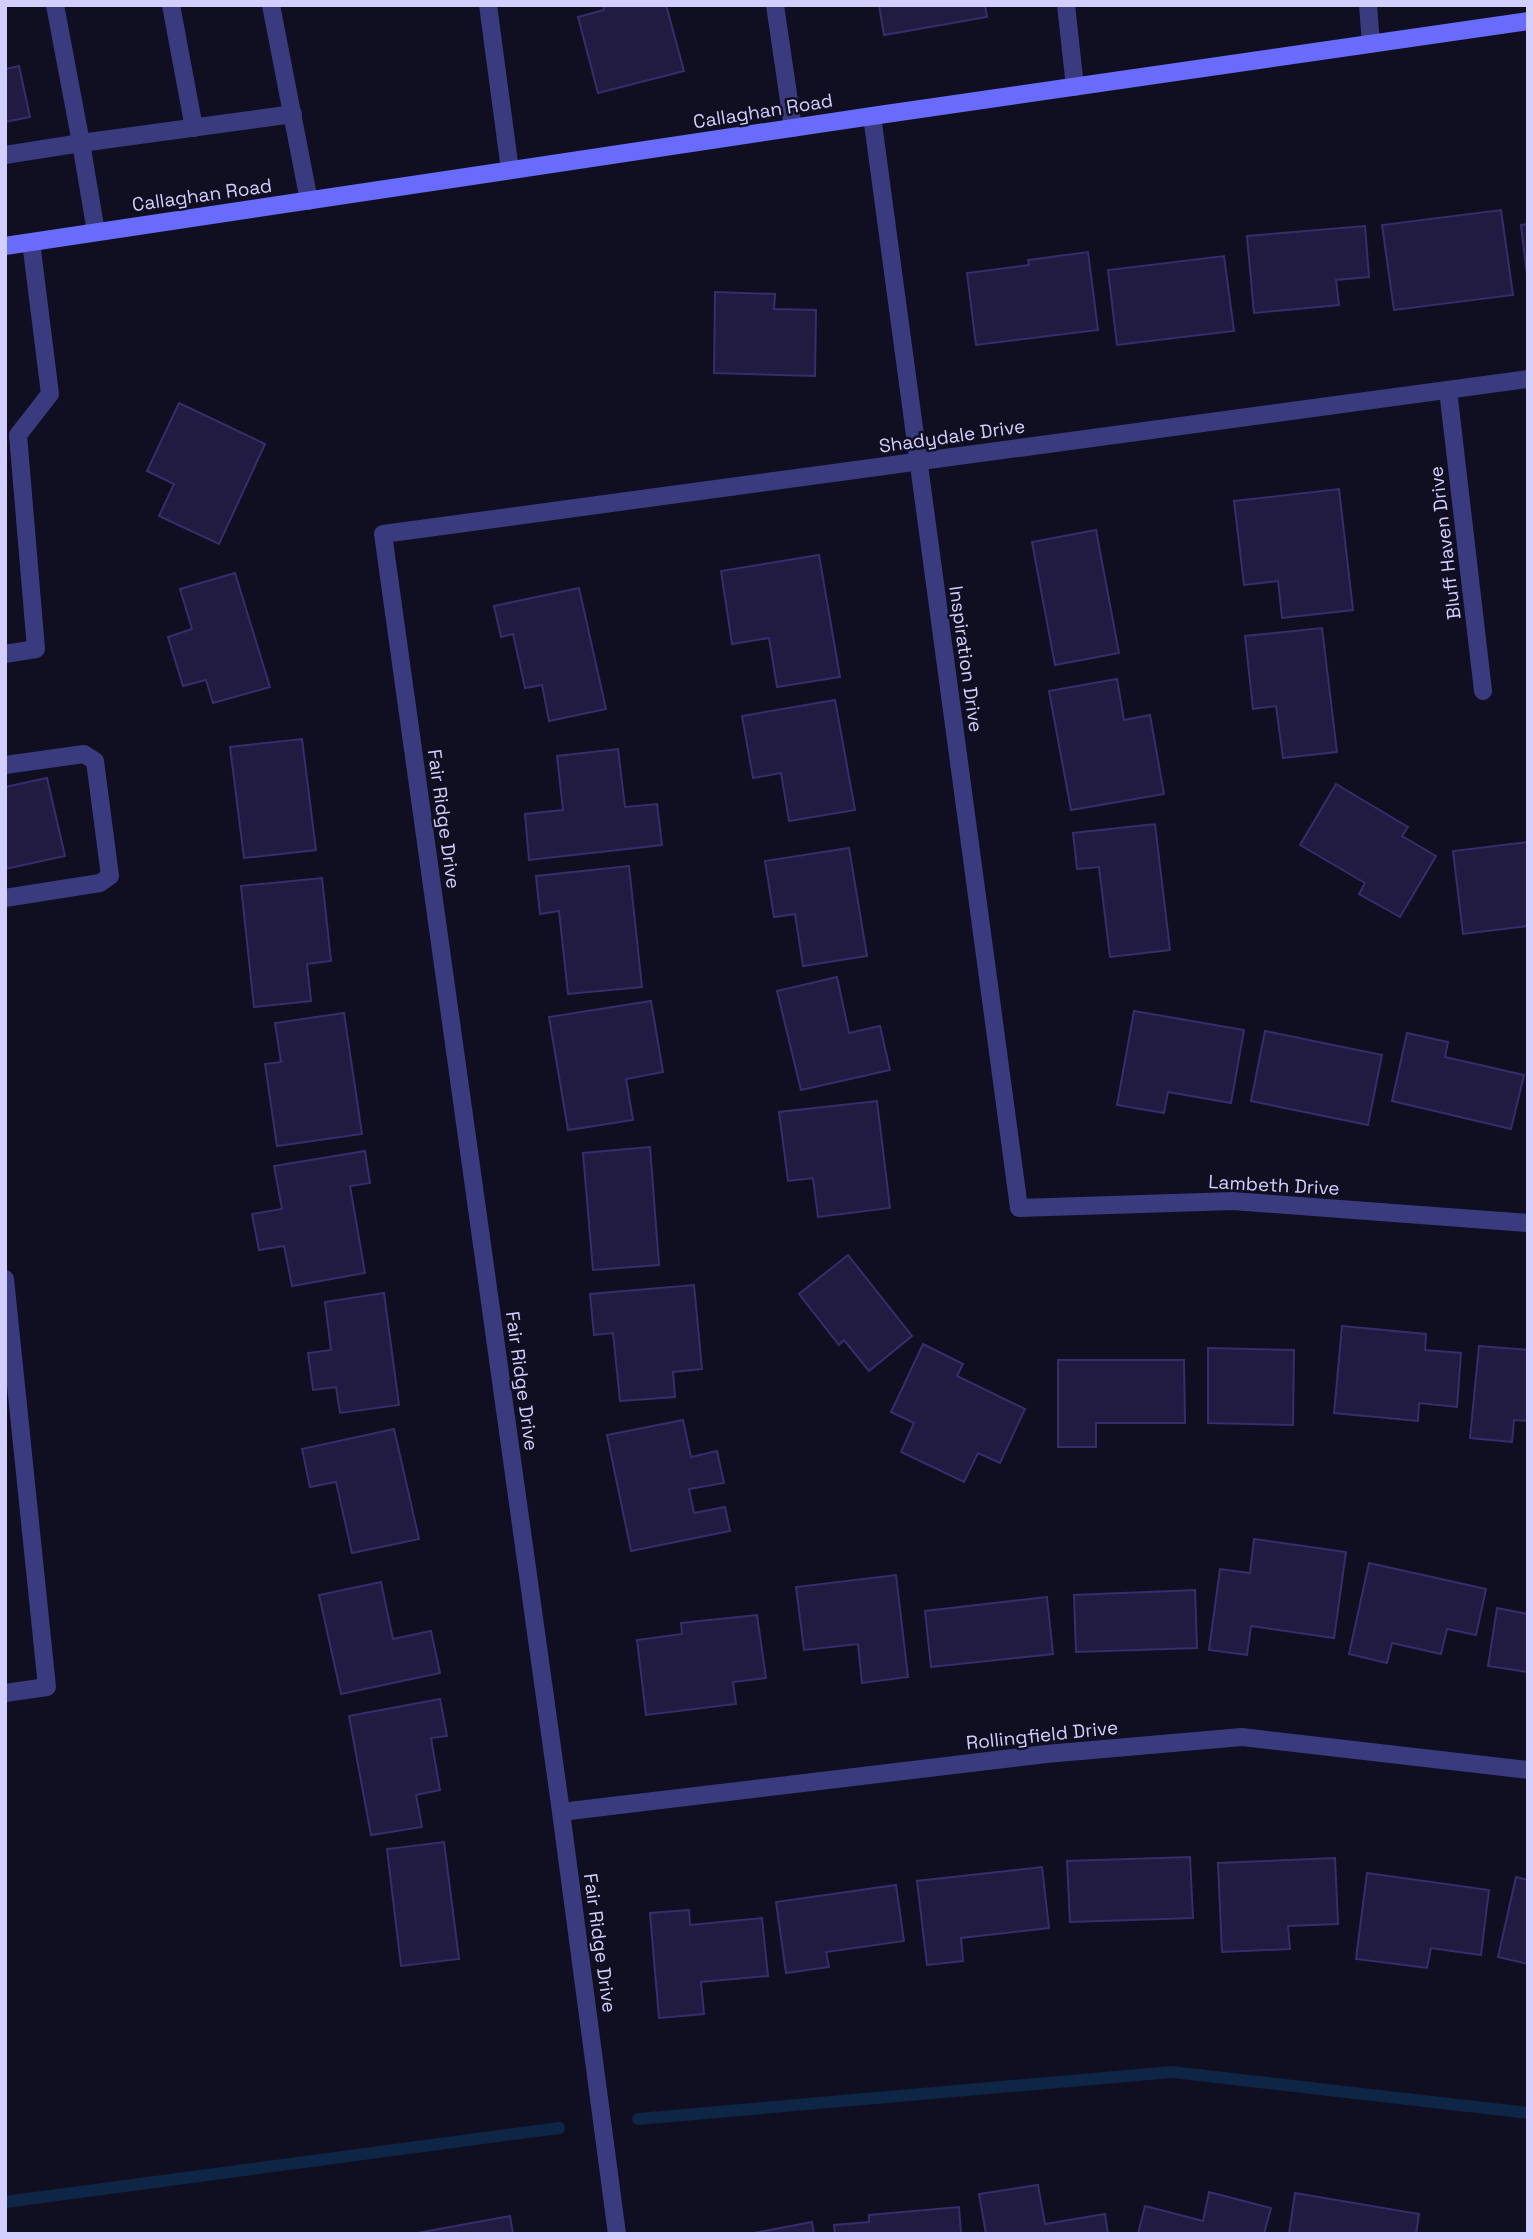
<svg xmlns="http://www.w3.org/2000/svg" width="1533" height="2239" font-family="'Space Grotesk',sans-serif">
	<rect width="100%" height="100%" fill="#100e21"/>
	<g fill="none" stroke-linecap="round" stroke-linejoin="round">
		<g stroke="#0e2545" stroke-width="12">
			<path d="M 638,2119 L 1172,2072 L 1528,2113"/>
			<path d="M 5,2202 L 559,2128"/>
		</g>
	</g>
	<g fill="#211a41" stroke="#372d6c" stroke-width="2">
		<path d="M 603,5 L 666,5 L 684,71 L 598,93 L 578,17 L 604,10 Z"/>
		<path d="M 879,5 L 985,5 L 987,17 L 884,35 Z"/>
		<path d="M 19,66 L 30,117 L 5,122 L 5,69 Z"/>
		<path d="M 1501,210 L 1513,295 L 1394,310 L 1382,225 Z"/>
		<path d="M 1528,224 L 1528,283 L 1521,225 Z"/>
		<path d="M 1365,226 L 1369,277 L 1336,280 L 1339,305 L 1254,313 L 1247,236 Z"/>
		<path d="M 1088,252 L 1098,330 L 976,345 L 967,273 L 1029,265 L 1028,260 Z"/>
		<path d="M 1224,256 L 1234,331 L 1117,345 L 1108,270 Z"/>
		<path d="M 715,292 L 775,294 L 774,309 L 816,310 L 815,376 L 714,373 Z"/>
		<path d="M 179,403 L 265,444 L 219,544 L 159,516 L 174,484 L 147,471 Z"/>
		<path d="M 1339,489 L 1353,610 L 1282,618 L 1278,581 L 1244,585 L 1234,501 Z"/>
		<path d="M 1096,530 L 1119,653 L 1055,665 L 1032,542 Z"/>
		<path d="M 819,555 L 840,677 L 777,687 L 769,638 L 732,644 L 721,571 Z"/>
		<path d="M 235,573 L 270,687 L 213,703 L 206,680 L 183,686 L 168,637 L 192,629 L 180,589 Z"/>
		<path d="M 579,588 L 606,709 L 549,721 L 542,685 L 525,688 L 513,634 L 501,637 L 494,606 Z"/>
		<path d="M 1322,628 L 1337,752 L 1283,758 L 1276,706 L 1253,709 L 1245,636 Z"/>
		<path d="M 1117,679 L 1124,720 L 1150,715 L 1164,794 L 1071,810 L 1049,691 Z"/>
		<path d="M 835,700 L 855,810 L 789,821 L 781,773 L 753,778 L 742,716 Z"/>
		<path d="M 302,739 L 316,850 L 244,858 L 230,747 Z"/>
		<path d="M 618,749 L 625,807 L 657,804 L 662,845 L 529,860 L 525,814 L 563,810 L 557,756 Z"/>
		<path d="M 47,778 L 65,856 L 5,869 L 5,787 Z"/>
		<path d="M 1336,784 L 1408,827 L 1402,836 L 1436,856 L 1400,917 L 1359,894 L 1365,883 L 1300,845 Z"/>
		<path d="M 1155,824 L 1170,950 L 1110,957 L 1099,867 L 1077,869 L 1073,833 Z"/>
		<path d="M 1528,842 L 1528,926 L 1463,934 L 1453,851 Z"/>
		<path d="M 849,848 L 867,956 L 803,966 L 795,914 L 774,917 L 765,861 Z"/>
		<path d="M 629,866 L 642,987 L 568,994 L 559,911 L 540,914 L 536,876 Z"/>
		<path d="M 322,878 L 331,961 L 307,964 L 311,1001 L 254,1007 L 241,886 Z"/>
		<path d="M 837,977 L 849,1033 L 880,1026 L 890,1070 L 801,1090 L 777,991 Z"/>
		<path d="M 651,1001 L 663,1072 L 626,1079 L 633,1120 L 568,1130 L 549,1017 Z"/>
		<path d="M 1134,1011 L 1244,1030 L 1231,1103 L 1168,1092 L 1164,1113 L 1117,1105 Z"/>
		<path d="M 344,1013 L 362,1134 L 277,1146 L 265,1064 L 281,1062 L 275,1023 Z"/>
		<path d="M 1265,1031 L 1382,1055 L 1368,1125 L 1251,1101 Z"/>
		<path d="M 1407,1033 L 1448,1042 L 1445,1057 L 1524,1075 L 1511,1129 L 1392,1101 Z"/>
		<path d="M 877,1101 L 890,1208 L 818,1217 L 813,1178 L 788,1181 L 779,1112 Z"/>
		<path d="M 650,1147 L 659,1265 L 593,1270 L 583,1153 Z"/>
		<path d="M 365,1151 L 370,1183 L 350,1186 L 365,1273 L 292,1286 L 284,1246 L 259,1250 L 252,1214 L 282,1209 L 274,1166 Z"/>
		<path d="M 848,1255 L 912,1336 L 869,1371 L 844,1340 L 839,1345 L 799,1294 Z"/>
		<path d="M 694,1285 L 702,1369 L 673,1372 L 675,1397 L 620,1401 L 613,1333 L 594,1335 L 590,1294 Z"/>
		<path d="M 384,1293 L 399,1405 L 340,1413 L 336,1387 L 313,1390 L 308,1353 L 331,1350 L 325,1302 Z"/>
		<path d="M 1342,1326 L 1426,1334 L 1425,1350 L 1461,1353 L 1457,1407 L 1419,1403 L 1418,1421 L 1334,1413 Z"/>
		<path d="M 923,1344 L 963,1364 L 957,1376 L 1025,1409 L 1000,1463 L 978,1453 L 964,1482 L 901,1452 L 914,1423 L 891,1412 Z"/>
		<path d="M 1479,1346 L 1528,1350 L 1528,1421 L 1514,1420 L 1512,1442 L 1470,1438 Z"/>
		<path d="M 1208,1348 L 1294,1350 L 1293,1425 L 1208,1423 Z"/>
		<path d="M 1058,1360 L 1184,1360 L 1185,1423 L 1096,1423 L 1096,1447 L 1058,1447 Z"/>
		<path d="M 683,1420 L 691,1457 L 717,1451 L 724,1483 L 689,1489 L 694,1513 L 725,1507 L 730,1531 L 631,1551 L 607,1435 Z"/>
		<path d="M 394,1429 L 419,1539 L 352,1553 L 336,1482 L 310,1487 L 302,1449 Z"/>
		<path d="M 1254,1539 L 1346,1552 L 1334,1638 L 1251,1626 L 1247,1655 L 1209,1650 L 1220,1569 L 1250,1573 Z"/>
		<path d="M 1369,1563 L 1486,1589 L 1476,1635 L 1447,1629 L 1441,1654 L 1392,1643 L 1387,1663 L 1349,1654 Z"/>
		<path d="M 896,1575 L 908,1677 L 862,1683 L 858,1644 L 804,1650 L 796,1587 Z"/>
		<path d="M 381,1582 L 393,1639 L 431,1631 L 440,1673 L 341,1694 L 319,1595 Z"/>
		<path d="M 1195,1590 L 1197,1648 L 1076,1652 L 1074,1595 Z"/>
		<path d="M 1047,1597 L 1053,1654 L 931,1667 L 925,1611 Z"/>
		<path d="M 1497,1608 L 1528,1614 L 1528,1672 L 1488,1666 Z"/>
		<path d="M 757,1615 L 766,1678 L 733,1682 L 736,1704 L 646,1715 L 637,1640 L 682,1634 L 681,1623 Z"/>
		<path d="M 440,1699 L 447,1736 L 431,1738 L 440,1790 L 416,1795 L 422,1827 L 371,1835 L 349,1716 Z"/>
		<path d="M 444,1842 L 459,1959 L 401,1966 L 387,1849 Z"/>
		<path d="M 1190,1857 L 1193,1918 L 1070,1922 L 1067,1861 Z"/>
		<path d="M 1335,1858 L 1338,1924 L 1288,1926 L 1290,1949 L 1222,1952 L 1218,1863 Z"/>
		<path d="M 1042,1867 L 1049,1928 L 961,1938 L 963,1961 L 927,1965 L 917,1881 Z"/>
		<path d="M 1367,1873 L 1489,1890 L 1481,1955 L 1431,1948 L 1427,1968 L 1356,1959 Z"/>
		<path d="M 1516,1877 L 1528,1880 L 1528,1964 L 1498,1957 Z"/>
		<path d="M 896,1885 L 904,1941 L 826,1952 L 829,1967 L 786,1973 L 776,1902 Z"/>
		<path d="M 689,1910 L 690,1925 L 762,1918 L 768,1976 L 701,1982 L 704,2014 L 659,2018 L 650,1913 Z"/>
		<path d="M 1038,2185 L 1045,2224 L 1105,2214 L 1108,2234 L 986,2234 L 979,2194 Z"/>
		<path d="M 1209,2192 L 1271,2208 L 1264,2234 L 1138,2234 L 1145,2206 L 1203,2221 Z"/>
		<path d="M 1295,2193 L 1419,2214 L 1416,2234 L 1289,2234 Z"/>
		<path d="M 959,2207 L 961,2234 L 835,2234 L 834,2225 L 869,2222 L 869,2215 Z"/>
		<path d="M 510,2216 L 513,2234 L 412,2234 Z"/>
		<path d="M 812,2222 L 814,2234 L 749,2234 Z"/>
	</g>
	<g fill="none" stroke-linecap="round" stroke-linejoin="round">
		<g stroke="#3a3a7e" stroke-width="18">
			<path d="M 55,5 L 81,143 L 293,114"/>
			<path d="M 171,5 L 194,128"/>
			<path d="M 271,5 L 309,201"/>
			<path d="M 488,5 L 510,170"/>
			<path d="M 1066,5 L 1075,87"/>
			<path d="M 5,155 L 81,143 L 96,232"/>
			<path d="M 5,654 L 36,649 L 18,435 L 50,394 L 31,242"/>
			<path d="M 5,765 L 84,754 L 95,761 L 110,876 L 100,883 L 5,898"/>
			<path d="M 5,1279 L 47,1687 L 5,1693"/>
		</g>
		<g stroke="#3a3a7e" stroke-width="18">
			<path d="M 775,5 L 793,128"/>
			<path d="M 1368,5 L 1371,44"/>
			<path d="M 872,116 L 1019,1208 L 1233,1201 L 1528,1223"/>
			<path d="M 1448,390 L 1483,691"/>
			<path d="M 561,1812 L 1046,1754 L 1242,1737 L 1528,1770"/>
			<path d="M 617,2234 L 561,1812 L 383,534 L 1528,379"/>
		</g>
		<path stroke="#696bfb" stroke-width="18" d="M 5,246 L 872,116 L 1528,21"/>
	</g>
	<g text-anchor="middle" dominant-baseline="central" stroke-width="5" stroke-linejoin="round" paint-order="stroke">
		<g font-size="19" fill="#d2cffe" stroke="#100e21">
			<text transform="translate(763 111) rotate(-9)">Callaghan Road</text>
			<text transform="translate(202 195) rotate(-8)">Callaghan Road</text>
			<text transform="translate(952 436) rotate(-8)">Shadydale Drive</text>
			<text transform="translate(1445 543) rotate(-97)">Bluff Haven Drive</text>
			<text transform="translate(966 659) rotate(82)">Inspiration Drive</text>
			<text transform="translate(444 819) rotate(82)">Fair Ridge Drive</text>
			<text transform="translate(1274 1185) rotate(3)">Lambeth Drive</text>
			<text transform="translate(522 1381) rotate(82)">Fair Ridge Drive</text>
			<text transform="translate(1042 1735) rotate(-6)">Rollingfield Drive</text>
			<text transform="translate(600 1943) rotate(82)">Fair Ridge Drive</text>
		</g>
	</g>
	<rect width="1533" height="2239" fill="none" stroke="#d2cffe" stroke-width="14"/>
</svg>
